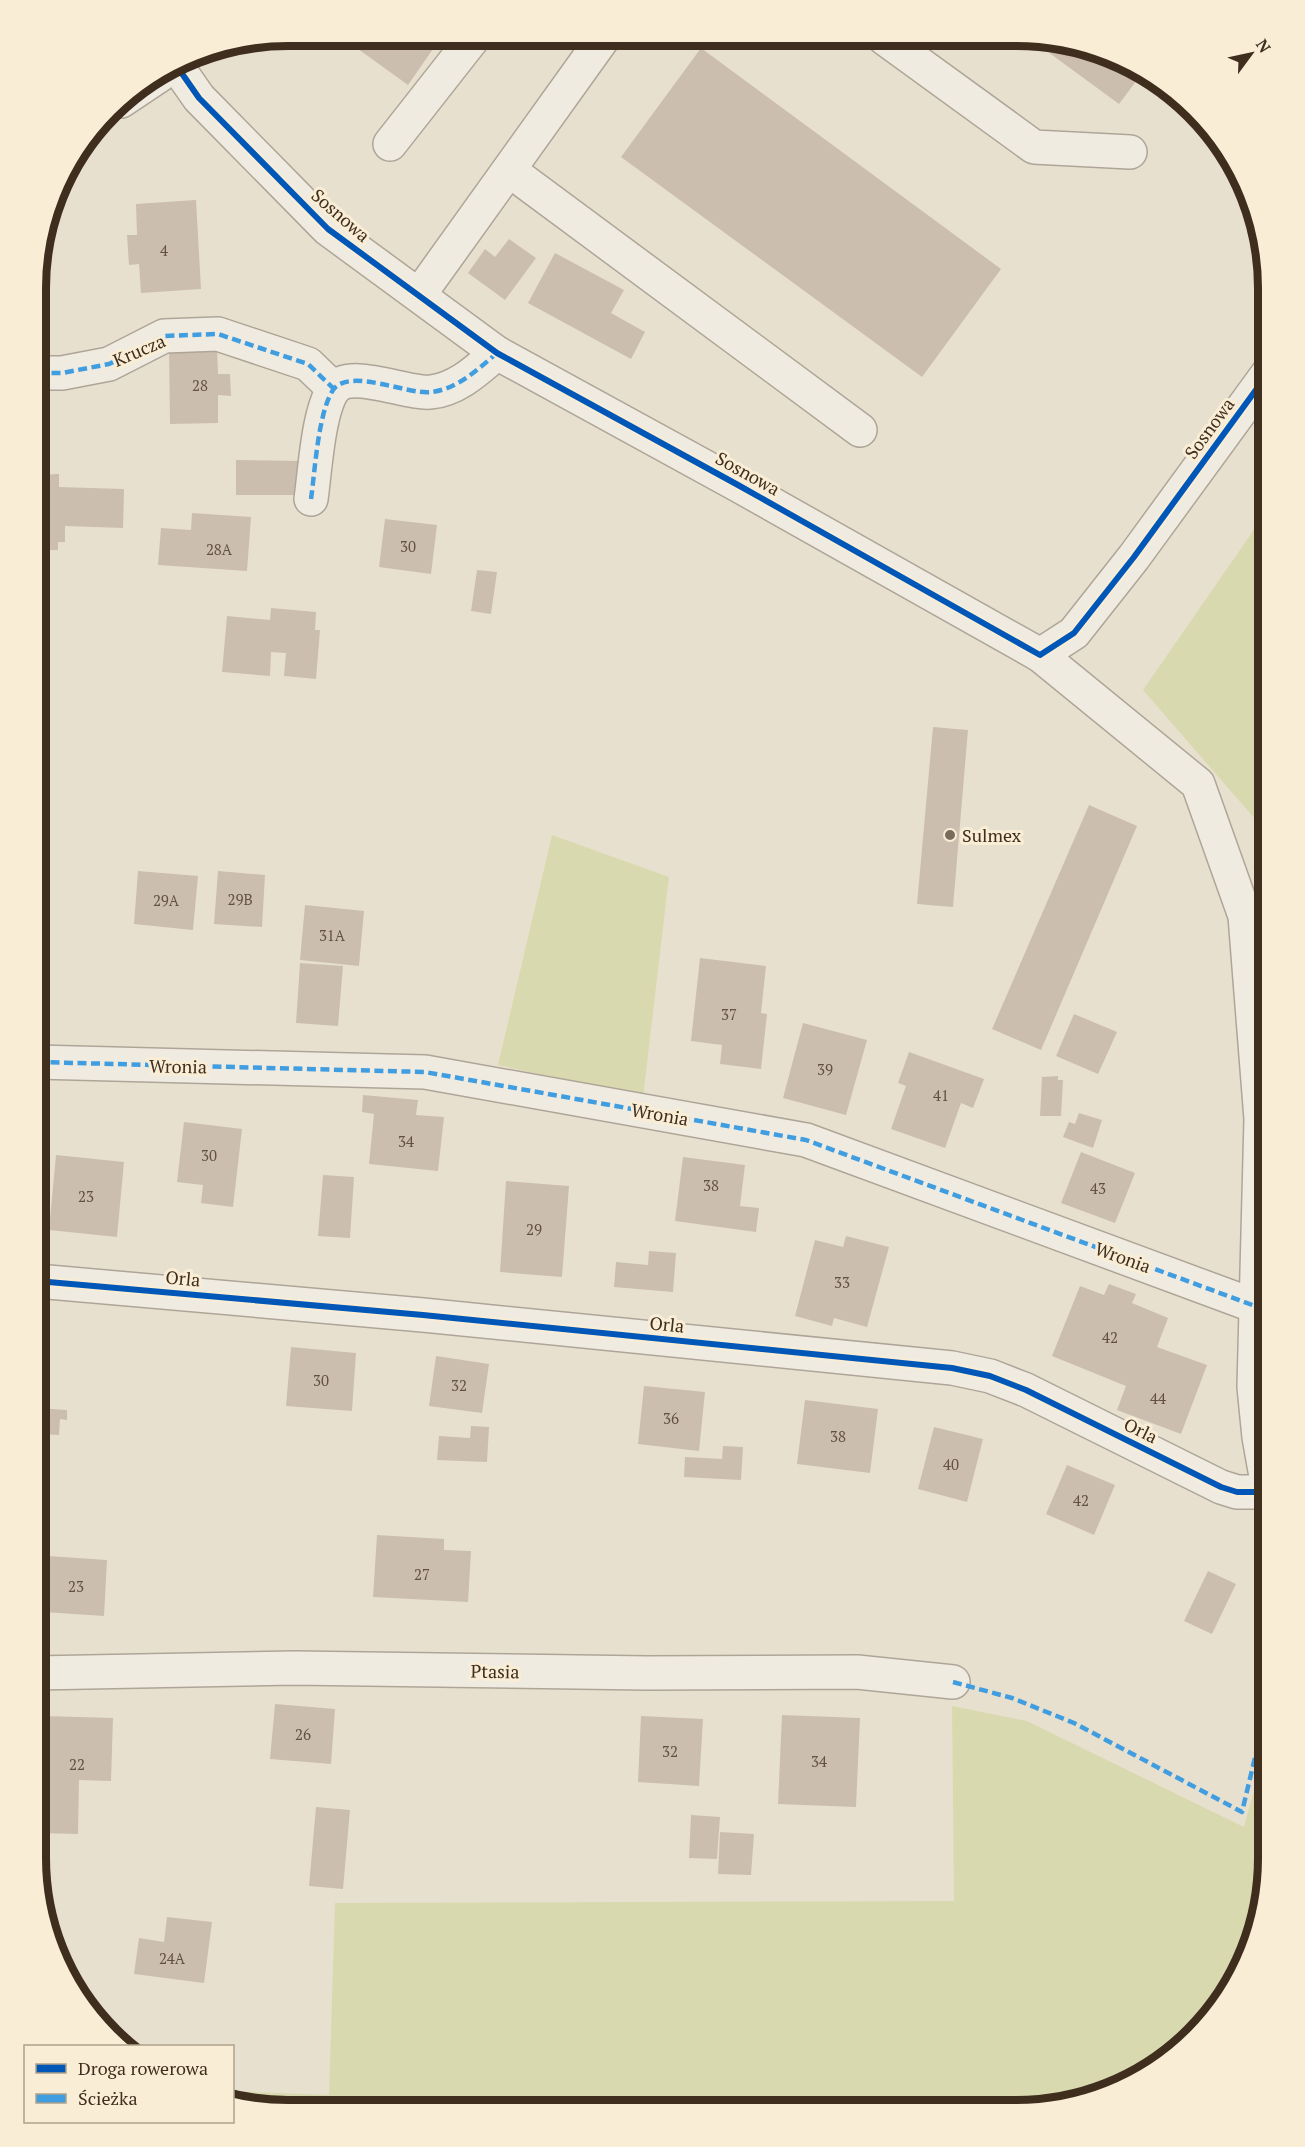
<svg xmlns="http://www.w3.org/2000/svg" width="1305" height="2147" font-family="'PT Serif',serif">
	<rect width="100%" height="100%" fill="#e8e0ce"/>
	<g fill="#d9d9b0">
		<path d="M 1269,508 L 1269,835 L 1143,690 Z"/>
		<path d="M 552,835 L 669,877 L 643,1098 L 498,1065 Z"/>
		<path d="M 952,1706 L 1027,1721 L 1244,1827 L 1268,1740 L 1268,1875 L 1250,1955 L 1217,2012 L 1170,2059 L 1113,2092 L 1016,2111 L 256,2109 L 233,2103 L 233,2091 L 329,2095 L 335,1903 L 954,1901 Z"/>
	</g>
	<g fill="#ccbeaf">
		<path d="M 340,36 L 442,36 L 408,85 Z"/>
		<path d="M 1029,38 L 1049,38 L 1113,55 L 1143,72 L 1119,104 Z"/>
		<path d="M 701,48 L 1001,269 L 922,377 L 621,157 Z"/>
		<path d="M 196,200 L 201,289 L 141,293 L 139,264 L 129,265 L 127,235 L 137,235 L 136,204 Z"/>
		<path d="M 509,239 L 536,258 L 505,300 L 468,273 L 485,249 L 495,257 Z"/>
		<path d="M 555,253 L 624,290 L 611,313 L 645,332 L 631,359 L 528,303 Z"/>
		<path d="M 169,346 L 217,346 L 218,374 L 230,374 L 231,396 L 218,395 L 218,423 L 170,424 Z"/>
		<path d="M 236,460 L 302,461 L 301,495 L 236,495 Z"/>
		<path d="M 59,474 L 59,487 L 124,489 L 123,528 L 65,526 L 65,542 L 58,542 L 58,550 L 38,550 L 38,475 Z"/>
		<path d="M 192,513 L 251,517 L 247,571 L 158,565 L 161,528 L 191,530 Z"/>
		<path d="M 385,519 L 437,525 L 431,574 L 379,567 Z"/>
		<path d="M 477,570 L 497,572 L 491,614 L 471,611 Z"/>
		<path d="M 271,608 L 316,612 L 315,630 L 320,630 L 316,679 L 284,676 L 286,653 L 271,652 L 270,676 L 222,672 L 227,616 L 270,620 Z"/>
		<path d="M 933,727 L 968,730 L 953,907 L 917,904 Z"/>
		<path d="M 1089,805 L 1137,826 L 1041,1050 L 992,1029 Z"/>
		<path d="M 138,871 L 198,876 L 193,930 L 134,924 Z"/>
		<path d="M 218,871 L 265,875 L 262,927 L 214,924 Z"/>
		<path d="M 305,905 L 364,911 L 359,966 L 300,960 Z"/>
		<path d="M 700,958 L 766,966 L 761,1013 L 767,1014 L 761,1069 L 720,1064 L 722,1045 L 691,1041 Z"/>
		<path d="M 300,963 L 343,966 L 338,1026 L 296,1023 Z"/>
		<path d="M 1074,1014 L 1117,1032 L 1098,1074 L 1056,1056 Z"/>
		<path d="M 803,1023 L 867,1040 L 846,1115 L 783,1098 Z"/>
		<path d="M 909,1052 L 984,1079 L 973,1108 L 961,1103 L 945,1148 L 891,1129 L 906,1086 L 898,1083 Z"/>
		<path d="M 1058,1076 L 1058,1080 L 1063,1080 L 1061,1116 L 1040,1116 L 1042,1077 Z"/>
		<path d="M 363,1095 L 418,1100 L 416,1115 L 444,1117 L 438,1171 L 369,1164 L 374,1114 L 362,1112 Z"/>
		<path d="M 1079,1113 L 1102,1120 L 1093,1148 L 1063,1137 L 1069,1122 L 1075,1124 Z"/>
		<path d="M 184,1122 L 242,1129 L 233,1207 L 201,1203 L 203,1185 L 177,1182 Z"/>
		<path d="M 1081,1152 L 1135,1173 L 1115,1223 L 1061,1203 Z"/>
		<path d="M 56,1155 L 124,1162 L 117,1237 L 49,1230 Z"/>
		<path d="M 683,1157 L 745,1165 L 740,1206 L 759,1208 L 756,1232 L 675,1221 Z"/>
		<path d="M 323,1175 L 354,1177 L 350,1238 L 318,1236 Z"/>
		<path d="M 506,1181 L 569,1186 L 562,1277 L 500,1272 Z"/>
		<path d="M 846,1236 L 889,1247 L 867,1327 L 834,1318 L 832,1326 L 795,1316 L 815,1240 L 843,1247 Z"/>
		<path d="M 649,1251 L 676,1253 L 673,1292 L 614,1287 L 616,1262 L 648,1265 Z"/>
		<path d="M 1109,1284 L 1136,1294 L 1132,1303 L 1168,1318 L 1157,1347 L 1207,1365 L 1181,1434 L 1117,1410 L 1126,1386 L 1052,1356 L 1080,1286 L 1104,1295 Z"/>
		<path d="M 291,1347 L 356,1353 L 352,1411 L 286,1406 Z"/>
		<path d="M 436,1356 L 489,1364 L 482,1413 L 429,1406 Z"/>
		<path d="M 644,1386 L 705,1392 L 699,1451 L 638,1444 Z"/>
		<path d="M 805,1400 L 878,1409 L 870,1473 L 797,1464 Z"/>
		<path d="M 37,1408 L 67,1410 L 67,1420 L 60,1419 L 59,1435 L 37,1434 Z"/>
		<path d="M 471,1426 L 489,1427 L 487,1462 L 437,1460 L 439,1436 L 470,1438 Z"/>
		<path d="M 934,1427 L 983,1439 L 967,1502 L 918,1489 Z"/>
		<path d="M 723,1446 L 743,1447 L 741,1480 L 684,1477 L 685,1457 L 722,1459 Z"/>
		<path d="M 1067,1465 L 1115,1485 L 1094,1535 L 1046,1514 Z"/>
		<path d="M 377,1535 L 444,1539 L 444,1550 L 471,1551 L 468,1602 L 373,1597 Z"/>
		<path d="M 48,1556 L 107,1560 L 104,1616 L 44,1612 Z"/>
		<path d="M 1208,1571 L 1236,1584 L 1212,1634 L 1184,1621 Z"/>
		<path d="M 275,1704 L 335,1709 L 331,1764 L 270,1759 Z"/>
		<path d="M 782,1715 L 860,1718 L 856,1807 L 778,1804 Z"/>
		<path d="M 43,1716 L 113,1718 L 111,1781 L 79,1780 L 78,1834 L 39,1833 Z"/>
		<path d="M 641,1716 L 703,1719 L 699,1786 L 638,1782 Z"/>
		<path d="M 316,1807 L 350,1810 L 343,1889 L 309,1886 Z"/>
		<path d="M 691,1815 L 720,1817 L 717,1859 L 689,1858 Z"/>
		<path d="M 720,1832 L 754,1834 L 751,1875 L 718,1874 Z"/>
		<path d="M 167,1917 L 212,1922 L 204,1983 L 134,1974 L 139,1938 L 164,1942 Z"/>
	</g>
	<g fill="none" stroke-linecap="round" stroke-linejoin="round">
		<g stroke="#aea598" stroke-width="36">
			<g id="minor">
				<path d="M 884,38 L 1034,147 L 1130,152"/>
				<path d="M 176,65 L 199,98 L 328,229 L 497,353 L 738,485 L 1040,655 L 1074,633 L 1134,557 L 1269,372"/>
				<path d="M 121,101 L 160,75"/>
				<path d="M 390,144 L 474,37"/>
				<path d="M 509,170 L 860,430"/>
				<path d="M 419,295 L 604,37"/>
				<path d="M 38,373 L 62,373 L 109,364 L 164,336 L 218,334 L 308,364 L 334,389"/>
				<path d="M 311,499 C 315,471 318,413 333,390 C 349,367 407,395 431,392 C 458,389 478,369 497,353"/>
				<path d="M 1040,655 L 1198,784 L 1245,916 L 1261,1119 L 1254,1387 L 1259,1437 L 1269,1493"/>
				<path d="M 37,1062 L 425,1072 L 806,1140 L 1255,1306"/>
				<path d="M 37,1281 L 423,1315 L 952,1368 L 990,1376 L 1026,1390 L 1221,1487 L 1237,1492 L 1268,1492"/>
				<path d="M 36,1673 L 294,1668 L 647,1673 L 857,1672 L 953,1682"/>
			</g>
		</g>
		<use href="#minor" stroke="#f0ebe1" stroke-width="33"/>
		<g stroke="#3f9de0" stroke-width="4.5" stroke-dasharray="9 4.5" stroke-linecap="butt">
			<path d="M 121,101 L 160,75"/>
			<path d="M 38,373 L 62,373 L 109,364 L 164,336 L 218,334 L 308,364 L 334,389"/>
			<path d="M 311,499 C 315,471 318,413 333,390 C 349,367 407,395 431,392 C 458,389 478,369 497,353"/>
			<path d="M 37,1062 L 425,1072 L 806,1140 L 1255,1306"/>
			<path d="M 953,1682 L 1012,1698 L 1074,1723 L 1242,1812 L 1268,1703"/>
		</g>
		<g stroke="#f9eed5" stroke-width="10">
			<g id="cycleway">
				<path d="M 176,65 L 199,98 L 328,229 L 497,353 L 738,485 L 1040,655 L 1074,633 L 1134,557 L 1269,372"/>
				<path d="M 37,1281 L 423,1315 L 952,1368 L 990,1376 L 1026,1390 L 1221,1487 L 1237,1492 L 1268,1492"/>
			</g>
		</g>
		<use href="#cycleway" stroke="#0057b8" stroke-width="6"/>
	</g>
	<circle fill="#7a6c5c" stroke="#f9eed5" stroke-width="2" cx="950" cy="835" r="6"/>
	<g text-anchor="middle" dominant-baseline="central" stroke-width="6" stroke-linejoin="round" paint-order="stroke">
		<g font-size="15" fill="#625142">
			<text x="164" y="250">4</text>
			<text x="200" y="385">28</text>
			<text x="408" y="546">30</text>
			<text x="219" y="549">28A</text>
			<text x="240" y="899">29B</text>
			<text x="166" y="900">29A</text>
			<text x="332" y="935">31A</text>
			<text x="729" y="1014">37</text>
			<text x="825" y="1069">39</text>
			<text x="941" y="1095">41</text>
			<text x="406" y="1141">34</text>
			<text x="209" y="1155">30</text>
			<text x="711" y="1185">38</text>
			<text x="1098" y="1188">43</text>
			<text x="86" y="1196">23</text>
			<text x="534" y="1229">29</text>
			<text x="842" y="1282">33</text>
			<text x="1110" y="1337">42</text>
			<text x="321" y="1380">30</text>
			<text x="459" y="1385">32</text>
			<text x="1158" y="1398">44</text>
			<text x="671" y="1418">36</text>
			<text x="838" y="1436">38</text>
			<text x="951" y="1464">40</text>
			<text x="1081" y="1500">42</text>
			<text x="422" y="1574">27</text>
			<text x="76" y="1586">23</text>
			<text x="303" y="1734">26</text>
			<text x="670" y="1751">32</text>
			<text x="819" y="1761">34</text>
			<text x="77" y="1764">22</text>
			<text x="172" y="1958">24A</text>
		</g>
		<g font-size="18" fill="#3f2d1e" stroke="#f9eed5">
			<text transform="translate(341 215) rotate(41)">Sosnowa</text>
			<text transform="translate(139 350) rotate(-23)">Krucza</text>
			<text transform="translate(1209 428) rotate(-54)">Sosnowa</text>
			<text transform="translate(748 473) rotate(29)">Sosnowa</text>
			<text transform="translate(178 1066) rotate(1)">Wronia</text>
			<text transform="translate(660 1114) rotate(10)">Wronia</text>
			<text transform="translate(1123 1257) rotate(20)">Wronia</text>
			<text transform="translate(183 1278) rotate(5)">Orla</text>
			<text transform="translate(667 1324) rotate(6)">Orla</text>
			<text transform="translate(1141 1430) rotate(26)">Orla</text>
			<text transform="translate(495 1671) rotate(1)">Ptasia</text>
		</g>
		<g font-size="18" fill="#3f2d1e" stroke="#f9eed5" text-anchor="start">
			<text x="962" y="835">Sulmex</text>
		</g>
	</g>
	<path d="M0 0H1305V2147H0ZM288 46H1016A242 242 0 0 1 1258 288V1858A242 242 0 0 1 1016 2100H288A242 242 0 0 1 46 1858V288A242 242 0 0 1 288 46Z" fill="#f9eed5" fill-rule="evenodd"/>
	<path fill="none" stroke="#3f2d1e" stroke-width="8" d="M288 46H1016A242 242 0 0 1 1258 288V1858A242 242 0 0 1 1016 2100H288A242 242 0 0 1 46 1858V288A242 242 0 0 1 288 46Z"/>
	<rect x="24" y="2045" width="210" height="78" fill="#f9eed5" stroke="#afa18c" stroke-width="1.5"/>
	<rect x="36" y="2064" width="30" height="9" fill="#0057b8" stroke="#afa18c" stroke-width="1.5"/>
	<text x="78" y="2075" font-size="18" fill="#3f2d1e">Droga rowerowa</text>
	<rect x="36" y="2094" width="30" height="9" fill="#3f9de0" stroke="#afa18c" stroke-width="1.5"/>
	<text x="78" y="2105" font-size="18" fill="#3f2d1e">Ścieżka</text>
	<g transform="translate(1251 54) rotate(57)" stroke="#f9eed5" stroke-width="4.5" paint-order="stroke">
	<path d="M0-4.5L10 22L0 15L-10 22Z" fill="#3f2d1e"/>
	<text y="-9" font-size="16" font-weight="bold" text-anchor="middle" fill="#3f2d1e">N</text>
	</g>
</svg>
